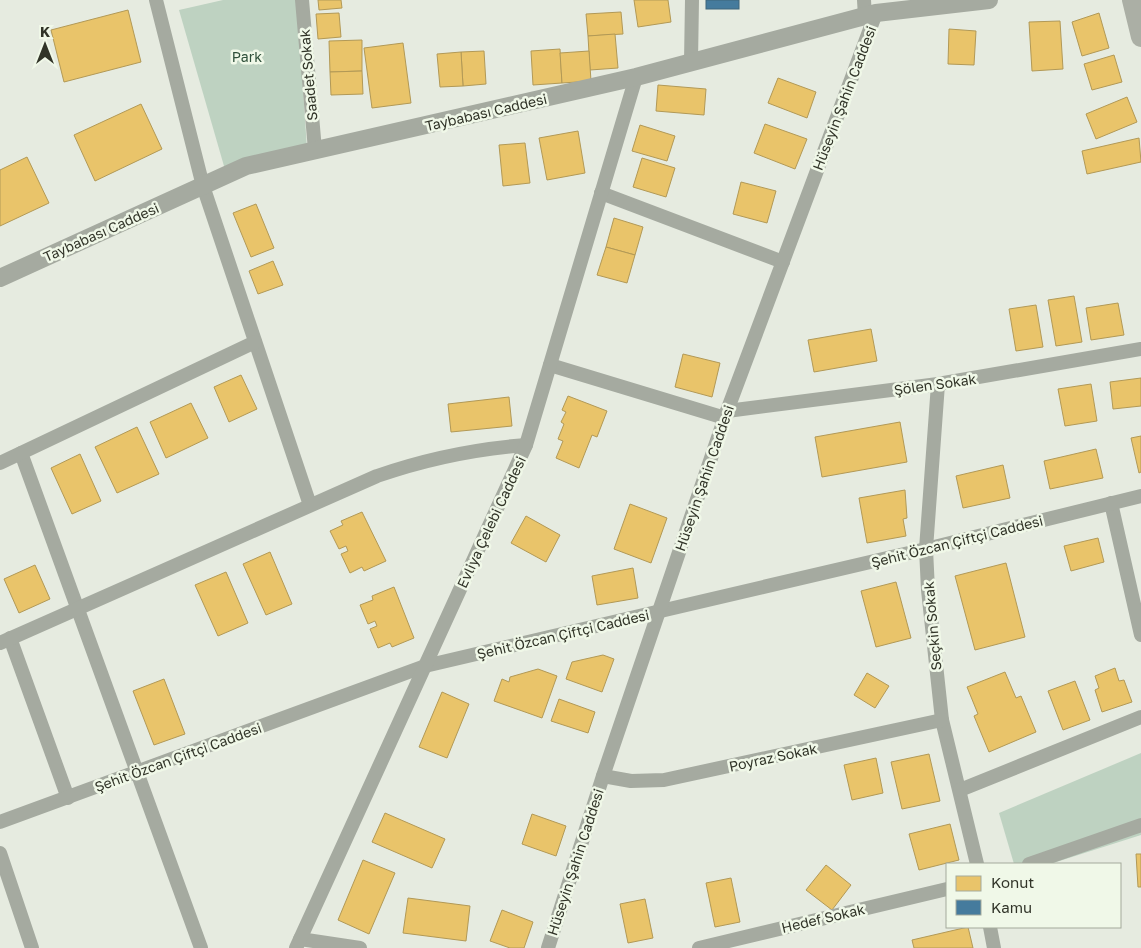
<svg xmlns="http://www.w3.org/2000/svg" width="1141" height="948" font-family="'Golos Text',sans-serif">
	<rect width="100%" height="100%" fill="#e6ebe0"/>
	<g fill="#bed2c1">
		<path d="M 223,0 L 297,0 L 307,149 L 226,173 L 179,10 Z"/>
		<path d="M 1141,753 L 1141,835 L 1050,864 L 1014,864 L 999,813 Z"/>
	</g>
	<g fill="#e9c46a" stroke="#b29956">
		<path d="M 318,0 L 341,0 L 342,8 L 319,10 Z"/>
		<path d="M 634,0 L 668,0 L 671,22 L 638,27 Z"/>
		<path d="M 128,10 L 141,62 L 64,82 L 51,30 Z"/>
		<path d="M 621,12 L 623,34 L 588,36 L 586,14 Z"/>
		<path d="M 339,13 L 341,37 L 318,39 L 316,14 Z"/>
		<path d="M 1099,13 L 1109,48 L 1082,56 L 1072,22 Z"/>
		<path d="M 1060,21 L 1063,69 L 1032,71 L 1029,22 Z"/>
		<path d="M 949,29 L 976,31 L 974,65 L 948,64 Z"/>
		<path d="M 615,34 L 618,68 L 590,70 L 588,36 Z"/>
		<path d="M 362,40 L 362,71 L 330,72 L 329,41 Z"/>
		<path d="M 403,43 L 411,103 L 372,108 L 364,48 Z"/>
		<path d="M 560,49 L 562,83 L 533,85 L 531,51 Z"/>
		<path d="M 484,51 L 486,84 L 463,86 L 461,52 Z"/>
		<path d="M 589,51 L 591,81 L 562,83 L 560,53 Z"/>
		<path d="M 461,52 L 463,86 L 440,87 L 437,54 Z"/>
		<path d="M 1114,55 L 1122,82 L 1092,90 L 1084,64 Z"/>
		<path d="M 362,71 L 363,94 L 331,95 L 330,72 Z"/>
		<path d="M 778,78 L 816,92 L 807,118 L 768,103 Z"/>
		<path d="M 658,85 L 706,89 L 704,115 L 656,111 Z"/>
		<path d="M 1127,97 L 1137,122 L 1096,139 L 1086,114 Z"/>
		<path d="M 141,104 L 162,149 L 95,181 L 74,135 Z"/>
		<path d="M 765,124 L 807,139 L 795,169 L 754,153 Z"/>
		<path d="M 640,125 L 675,136 L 667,161 L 632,151 Z"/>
		<path d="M 578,131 L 585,173 L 547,180 L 539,138 Z"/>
		<path d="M 1139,138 L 1141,162 L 1087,174 L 1082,151 Z"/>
		<path d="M 525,143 L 530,183 L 503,186 L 499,145 Z"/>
		<path d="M 27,157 L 49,203 L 0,226 L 0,170 Z"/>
		<path d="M 642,158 L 675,168 L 666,197 L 633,187 Z"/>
		<path d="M 741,182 L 776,191 L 767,223 L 733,214 Z"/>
		<path d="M 256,204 L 274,248 L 251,257 L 233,213 Z"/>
		<path d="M 614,218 L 643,227 L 635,255 L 606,247 Z"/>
		<path d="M 606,247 L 635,255 L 627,283 L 597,275 Z"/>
		<path d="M 273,261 L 283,285 L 258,294 L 249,271 Z"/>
		<path d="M 1074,296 L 1082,342 L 1056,346 L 1048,300 Z"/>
		<path d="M 1118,303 L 1124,335 L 1091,340 L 1086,308 Z"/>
		<path d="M 1036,305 L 1043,347 L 1016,351 L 1009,309 Z"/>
		<path d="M 871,329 L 877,361 L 814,372 L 808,340 Z"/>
		<path d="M 683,354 L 720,363 L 712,397 L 675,387 Z"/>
		<path d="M 241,375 L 257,409 L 229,422 L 214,387 Z"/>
		<path d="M 1141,378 L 1141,406 L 1113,409 L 1110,382 Z"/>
		<path d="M 1091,384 L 1097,421 L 1065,426 L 1058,389 Z"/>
		<path d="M 568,396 L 607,411 L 597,437 L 592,435 L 579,468 L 556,458 L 563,441 L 558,439 L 564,424 L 561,422 L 566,412 L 562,410 Z"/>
		<path d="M 509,397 L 512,426 L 451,432 L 448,404 Z"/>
		<path d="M 191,403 L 208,438 L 166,458 L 150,422 Z"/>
		<path d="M 900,422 L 907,462 L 822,477 L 815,437 Z"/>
		<path d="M 137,427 L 159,474 L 117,493 L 95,447 Z"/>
		<path d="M 1141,436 L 1141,472 L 1139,473 L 1131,438 Z"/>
		<path d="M 1096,449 L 1103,478 L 1050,489 L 1044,461 Z"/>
		<path d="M 80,454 L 101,501 L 72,514 L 51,468 Z"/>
		<path d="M 1003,465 L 1010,498 L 963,508 L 956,476 Z"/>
		<path d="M 905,490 L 907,518 L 903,519 L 906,536 L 867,543 L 859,498 Z"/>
		<path d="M 630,504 L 667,518 L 651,563 L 614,549 Z"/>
		<path d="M 362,512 L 386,561 L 364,571 L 362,567 L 350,573 L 341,554 L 348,551 L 346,546 L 339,549 L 330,531 L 343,525 L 341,521 Z"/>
		<path d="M 526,516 L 560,535 L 546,562 L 511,543 Z"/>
		<path d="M 1098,538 L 1104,562 L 1071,571 L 1064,546 Z"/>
		<path d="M 270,552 L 292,604 L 266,615 L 243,564 Z"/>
		<path d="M 1006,563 L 1025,637 L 975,650 L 955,576 Z"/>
		<path d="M 35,565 L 50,599 L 19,613 L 4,579 Z"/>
		<path d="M 633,568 L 638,598 L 597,605 L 592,576 Z"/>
		<path d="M 226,572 L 248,623 L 218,636 L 195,585 Z"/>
		<path d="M 896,582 L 911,638 L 876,647 L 861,591 Z"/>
		<path d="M 394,587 L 414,638 L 392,647 L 390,643 L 378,648 L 370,629 L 377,626 L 375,621 L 368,624 L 360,605 L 373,600 L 372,596 Z"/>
		<path d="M 603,655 L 614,659 L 602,692 L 566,679 L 572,662 Z"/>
		<path d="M 1115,668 L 1119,681 L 1124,680 L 1132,702 L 1102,712 L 1095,690 L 1099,688 L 1095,676 Z"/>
		<path d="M 538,669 L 557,676 L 542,718 L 494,701 L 502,679 L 509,682 L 510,677 Z"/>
		<path d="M 1005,672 L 1016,698 L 1021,696 L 1036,732 L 989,752 L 974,716 L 978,714 L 967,687 Z"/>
		<path d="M 867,673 L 889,686 L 875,708 L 854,695 Z"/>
		<path d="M 164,679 L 185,734 L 154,745 L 133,691 Z"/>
		<path d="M 1075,681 L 1090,720 L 1063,730 L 1048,691 Z"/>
		<path d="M 442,692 L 469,704 L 447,758 L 419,747 Z"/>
		<path d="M 559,699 L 595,712 L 588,733 L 551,721 Z"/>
		<path d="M 929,754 L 940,801 L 902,809 L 891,762 Z"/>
		<path d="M 876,758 L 883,793 L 852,800 L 844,765 Z"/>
		<path d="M 385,813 L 445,839 L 432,868 L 372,842 Z"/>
		<path d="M 532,814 L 566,826 L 556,856 L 522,844 Z"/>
		<path d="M 950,824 L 959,860 L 919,870 L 909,834 Z"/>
		<path d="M 1136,854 L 1141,854 L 1141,887 L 1138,887 Z"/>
		<path d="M 363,860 L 395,873 L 369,934 L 338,920 Z"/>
		<path d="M 826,865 L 851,885 L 832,910 L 806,890 Z"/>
		<path d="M 731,878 L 740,922 L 715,927 L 706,883 Z"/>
		<path d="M 408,898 L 470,906 L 466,941 L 403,933 Z"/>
		<path d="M 645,899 L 653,938 L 628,943 L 620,904 Z"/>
		<path d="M 502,910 L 533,922 L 524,948 L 510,948 L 490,941 Z"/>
		<path d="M 968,927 L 973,948 L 914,948 L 912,940 Z"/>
	</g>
	<rect fill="#457b9d" stroke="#3f667a" x="706" y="0" width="33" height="9"/>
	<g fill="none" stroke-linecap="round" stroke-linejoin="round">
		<g stroke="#a5aaa0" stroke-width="14">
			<path d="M 156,0 L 203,186 L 310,505"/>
			<path d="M 302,0 L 315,150"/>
			<path d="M 864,0 L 865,16"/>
			<path d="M 691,62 L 692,0"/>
			<path d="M 601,193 L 783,262"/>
			<path d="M 550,365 L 725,418"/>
			<path d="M 938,384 L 926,549 L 928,590 L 942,720 L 977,864"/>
			<path d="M 727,411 L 938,384 L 1141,349"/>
			<path d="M 21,453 L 201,948"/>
			<path d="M 0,463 L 255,342"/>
			<path d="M 1111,503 L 1141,635"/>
			<path d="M 10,638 L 68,798"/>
			<path d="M 0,643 L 377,476 C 426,459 474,449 526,445"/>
			<path d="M 603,776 L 631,781 L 664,780 L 942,720"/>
			<path d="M 960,790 L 1141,717"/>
			<path d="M 0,822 L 425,666 L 926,549 L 1141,496"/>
			<path d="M 0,853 L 32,948"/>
			<path d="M 1029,864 L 1141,825"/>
			<path d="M 990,927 L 994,948"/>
			<path d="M 300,939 L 360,948"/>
			<path d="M 296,948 L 526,445 L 636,77"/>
			<path d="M 548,948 L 603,776 L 727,411 L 876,13"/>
			<path d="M 699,948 L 947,889"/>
		</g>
		<path stroke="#a5aaa0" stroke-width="18" d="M 0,278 L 246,166 L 636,77 L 876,13 L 989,0"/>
		<path stroke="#abafa5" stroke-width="20" d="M 1132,0 L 1141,37"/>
	</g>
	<g text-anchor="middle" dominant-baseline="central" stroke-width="5" stroke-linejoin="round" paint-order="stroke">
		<g font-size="14" fill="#2f503a" stroke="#f0f8e8">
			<text x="247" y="56">Park</text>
		</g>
		<g font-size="14" fill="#313428" stroke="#f0f8e8">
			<text transform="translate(308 75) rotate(-95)">Saadet Sokak</text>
			<text transform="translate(844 98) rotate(-69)">Hüseyin Şahin Caddesi</text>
			<text transform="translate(486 112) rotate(-13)">Taybabası Caddesi</text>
			<text transform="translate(101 232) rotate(-24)">Taybabası Caddesi</text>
			<text transform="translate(935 384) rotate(-8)">Şölen Sokak</text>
			<text transform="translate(704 478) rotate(-71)">Hüseyin Şahin Caddesi</text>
			<text transform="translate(491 522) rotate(-65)">Evliya Çelebi Caddesi</text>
			<text transform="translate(957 541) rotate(-14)">Şehit Özcan Çiftçi Caddesi</text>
			<text transform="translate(932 626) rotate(-95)">Seçkin Sokak</text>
			<text transform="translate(563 634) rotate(-13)">Şehit Özcan Çiftçi Caddesi</text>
			<text transform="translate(178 757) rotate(-20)">Şehit Özcan Çiftçi Caddesi</text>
			<text transform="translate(773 757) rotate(-12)">Poyraz Sokak</text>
			<text transform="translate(575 862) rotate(-72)">Hüseyin Şahin Caddesi</text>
			<text transform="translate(823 918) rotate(-13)">Hedef Sokak</text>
		</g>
	</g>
	<rect x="946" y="863" width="175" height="65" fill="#f0f8e8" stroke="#a4aa9b"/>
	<rect x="956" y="876" width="25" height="15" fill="#e9c46a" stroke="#a4aa9b"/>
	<text x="991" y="888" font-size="15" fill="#313428">Konut</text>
	<rect x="956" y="900" width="25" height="15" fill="#457b9d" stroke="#a4aa9b"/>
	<text x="991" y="913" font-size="15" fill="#313428">Kamu</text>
	<g transform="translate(45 45)" stroke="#f0f8e8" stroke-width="4" paint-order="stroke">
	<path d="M0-4L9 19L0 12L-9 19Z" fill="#313428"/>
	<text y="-8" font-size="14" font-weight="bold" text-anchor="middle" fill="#313428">K</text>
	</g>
</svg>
